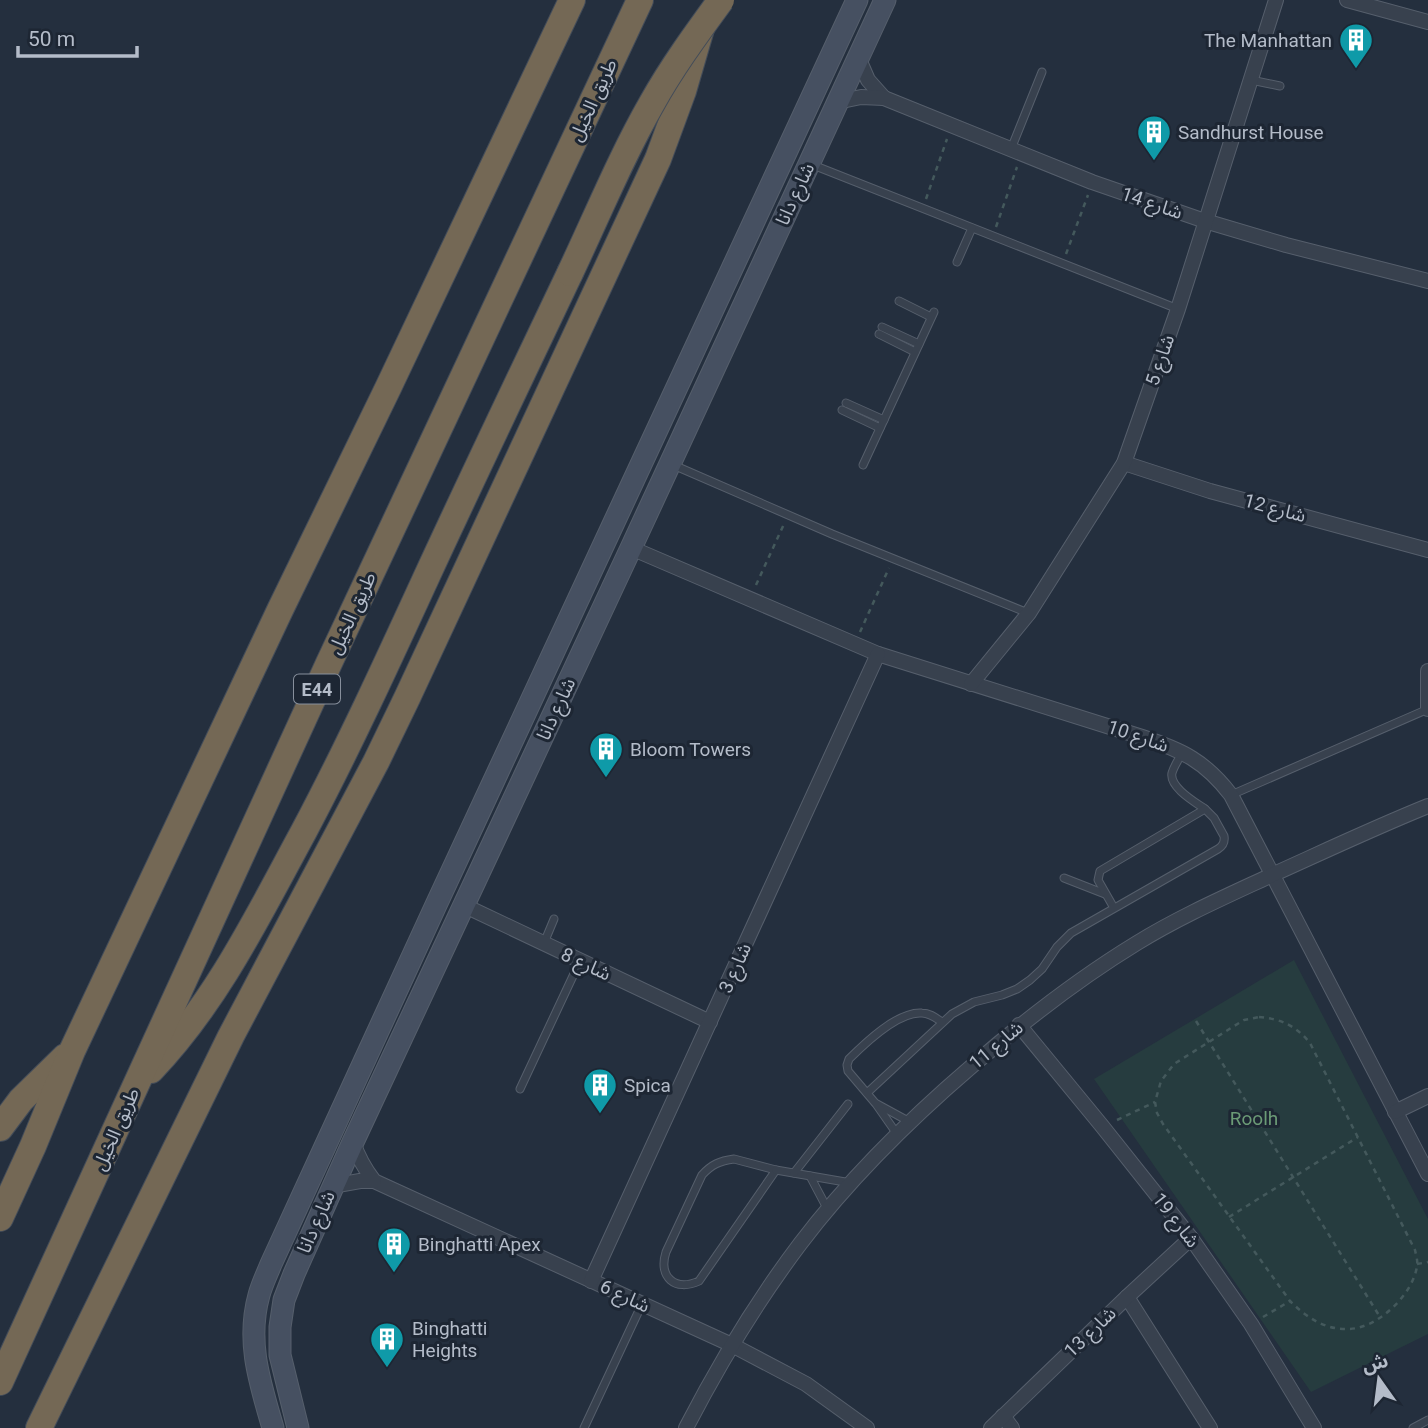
<svg xmlns="http://www.w3.org/2000/svg" width="1428" height="1428" font-family="Roboto,'Noto Sans Arabic',sans-serif">
	<rect width="100%" height="100%" fill="#242f3e"/>
	<path fill="#263c3f" d="M 1294,960 L 1428,1219 L 1428,1334 L 1311,1392 L 1094,1079 Z"/>
	<g fill="none" stroke-linecap="round" stroke-linejoin="round">
		<g stroke="#565f6c" stroke-width="9">
			<g id="lane">
				<path d="M 1251,80 L 1280,86"/>
				<path d="M 1011,149 L 1042,72"/>
				<path d="M 813,165 L 1178,309"/>
				<path d="M 957,262 L 972,228"/>
				<path d="M 899,301 L 931,317"/>
				<path d="M 882,327 L 919,344"/>
				<path d="M 879,334 L 915,352"/>
				<path d="M 846,403 L 884,420"/>
				<path d="M 842,410 L 880,428"/>
				<path d="M 671,464 L 832,534 L 1028,613"/>
				<path d="M 863,465 L 934,312"/>
				<path d="M 1182,753 C 1179,759 1174,766 1172,773 C 1169,787 1195,802 1205,809"/>
				<path d="M 1231,795 L 1428,709"/>
				<path d="M 1064,878 L 1105,894"/>
				<path d="M 544,943 L 554,919"/>
				<path d="M 520,1089 L 580,961"/>
				<path d="M 867,1093 L 952,1014 L 974,1002 L 1002,995 L 1017,989 L 1030,980 L 1042,969 L 1057,947 L 1071,933 L 1218,849 C 1223,846 1225,842 1224,836 L 1214,818 L 1205,809 L 1100,871 L 1098,880 L 1114,908"/>
				<path d="M 877,1104 L 910,1122"/>
				<path d="M 897,1134 L 876,1104 L 848,1071 L 847,1065 L 849,1059 C 865,1043 898,1011 922,1013 C 930,1013 936,1018 942,1022"/>
				<path d="M 734,1159 L 776,1170 L 699,1281 C 675,1292 658,1277 666,1252 L 702,1175 C 712,1164 720,1161 734,1159 Z"/>
				<path d="M 776,1170 L 851,1183"/>
				<path d="M 794,1173 L 848,1104"/>
				<path d="M 810,1176 L 828,1210"/>
				<path d="M 584,1428 L 642,1304"/>
				<path d="M 1413,1428 L 1428,1420"/>
			</g>
		</g>
		<g stroke="#565f6c" stroke-width="16">
			<g id="street">
				<path d="M 1347,0 L 1428,22"/>
				<path d="M 858,57 L 868,80 L 884,98"/>
				<path d="M 837,102 L 861,97 L 884,98 L 1092,182 L 1205,221 L 1286,245 L 1428,281"/>
				<path d="M 1124,463 L 1210,491 L 1428,550"/>
				<path d="M 631,548 L 878,654 L 1142,737 C 1182,750 1205,761 1231,795 L 1428,1174"/>
				<path d="M 1428,671 L 1428,709"/>
				<path d="M 971,684 L 1029,613 L 1124,463 L 1178,309 L 1276,0"/>
				<path d="M 463,905 L 710,1022"/>
				<path d="M 1019,1025 L 1102,1126 L 1191,1238 L 1251,1324 L 1314,1428"/>
				<path d="M 1395,1112 L 1428,1096"/>
				<path d="M 353,1142 C 358,1157 364,1168 374,1181 L 732,1345 L 806,1384 L 867,1428"/>
				<path d="M 332,1186 L 360,1181 L 374,1181"/>
				<path d="M 591,1281 L 878,654"/>
				<path d="M 1127,1297 L 1210,1428"/>
				<path d="M 1003,1416 L 1012,1428"/>
				<path d="M 686,1428 C 719,1364 757,1301 800,1244 C 850,1178 909,1120 972,1066 C 1024,1021 1078,979 1137,943 C 1181,916 1227,896 1274,874 C 1325,851 1376,827 1428,806"/>
				<path d="M 991,1428 L 1127,1297 L 1191,1238"/>
			</g>
		</g>
		<g stroke="#565f6c" stroke-width="23">
			<g id="secondary">
				<path d="M 273,1428 C 260,1383 246,1342 259,1295 C 262,1284 267,1274 271,1264 L 436,905 L 857,0"/>
				<path d="M 298,1428 L 280,1355 L 280,1327 L 284,1300 L 294,1274 L 353,1142 L 631,548 L 885,0"/>
			</g>
		</g>
		<g stroke="#434c59" stroke-width="28">
			<g id="highway">
				<path d="M 151,1070 C 217,1001 259,914 304,831 C 348,748 387,663 426,578 C 473,476 522,374 570,273"/>
				<path d="M 0,1128 L 21,1100 L 65,1057"/>
				<path d="M 0,1218 L 33,1146 L 72,1051 L 280,610 L 388,388 L 572,0"/>
				<path d="M 0,1382 L 329,663 L 640,0"/>
				<path d="M 39,1428 L 231,1036 L 376,762 L 407,698 L 658,159 L 683,91 L 701,29"/>
			</g>
		</g>
		<g stroke="#44595c" stroke-width="2.5" stroke-dasharray="5 5" stroke-linecap="butt">
			<path d="M 926,199 L 947,139"/>
			<path d="M 996,227 L 1017,167"/>
			<path d="M 1066,254 L 1088,195"/>
			<path d="M 756,585 L 784,524"/>
			<path d="M 860,632 L 889,568"/>
			<path d="M 1259,1017 C 1282,1019 1296,1026 1310,1043 L 1415,1250 C 1416,1255 1418,1261 1417,1266 C 1413,1295 1377,1329 1348,1329 C 1325,1330 1306,1317 1290,1301 L 1163,1124 L 1157,1113 L 1155,1102 L 1161,1081 L 1174,1064 L 1231,1028 L 1244,1020 Z"/>
			<path d="M 1196,1021 L 1380,1317"/>
			<path d="M 1117,1120 L 1155,1102"/>
			<path d="M 1229,1217 L 1358,1137"/>
			<path d="M 1417,1264 L 1428,1262"/>
			<path d="M 1263,1317 L 1290,1301"/>
		</g>
		<use href="#lane" stroke="#38414e" stroke-width="7"/>
		<use href="#street" stroke="#38414e" stroke-width="14"/>
		<use href="#secondary" stroke="#465061" stroke-width="21"/>
		<use href="#highway" stroke="#746855" stroke-width="26"/>
		<g stroke="#434c59" stroke-width="28" stroke-linecap="butt">
			<path id="highway-bridge" d="M 570,273 C 597,216 621,157 652,103 C 672,67 697,33 721,0"/>
		</g>
		<use href="#highway-bridge" stroke="#746855" stroke-width="26"/>
	</g>
	<defs>
		<g id="building-pin" transform="scale(1.75)"><path d="M0 17L-7.5 6A9.5 9.5 0 1 1 7.5 6Z" fill="#0f9aa8" stroke="#1d2633"/><path d="M-4-6H4V6H1V3H-1V6H-4ZM-2.5-4.3h1.7v1.8h-1.7ZM.8-4.3h1.7v1.8H.8ZM-2.5-1h1.7V.8h-1.7ZM.8-1h1.7V.8H.8Z" fill="#fff"/></g>
	</defs>
	<g fill-rule="evenodd">
		<use href="#building-pin" x="1356" y="40"/>
		<use href="#building-pin" x="1154" y="132"/>
		<use href="#building-pin" x="606" y="749"/>
		<use href="#building-pin" x="600" y="1085"/>
		<use href="#building-pin" x="394" y="1244"/>
		<use href="#building-pin" x="387" y="1339"/>
	</g>
	<g text-anchor="middle" dominant-baseline="central" stroke-width="6" stroke-linejoin="round" paint-order="stroke">
		<rect fill="#1d2633" stroke="#878f9c" stroke-width="2" x="294" y="674.5" width="46" height="29" rx="5"/>
		<g font-size="18" font-weight="bold" fill="#b4bcc9">
			<text x="317" y="689">E44</text>
		</g>
		<g font-size="19" fill="#b4bcc9" stroke="#1d2633" text-anchor="start">
			<text x="1332" y="40" text-anchor="end">The Manhattan</text>
			<text x="1178" y="132">Sandhurst House</text>
			<text x="630" y="749">Bloom Towers</text>
			<text x="624" y="1085">Spica</text>
			<text x="418" y="1244">Binghatti Apex</text>
			<text x="412" y="1328">Binghatti<tspan x="412" dy="22">Heights</tspan></text>
		</g>
		<g font-size="19" fill="#b4bcc9" stroke="#1d2633">
			<text transform="translate(593 100) rotate(-65)">طريق الخيل</text>
			<text transform="translate(795 194) rotate(-65)">شارع دانا</text>
			<text transform="translate(1152 203) rotate(19)">شارع 14</text>
			<text transform="translate(1160 360) rotate(-71)">شارع 5</text>
			<text transform="translate(1275 508) rotate(15)">شارع 12</text>
			<text transform="translate(352 613) rotate(-65)">طريق الخيل</text>
			<text transform="translate(556 709) rotate(-65)">شارع دانا</text>
			<text transform="translate(1138 736) rotate(19)">شارع 10</text>
			<text transform="translate(586 964) rotate(25)">شارع 8</text>
			<text transform="translate(735 968) rotate(-66)">شارع 3</text>
			<text transform="translate(996 1045) rotate(-40)">شارع 11</text>
			<text transform="translate(116 1129) rotate(-66)">طريق الخيل</text>
			<text transform="translate(1176 1220) rotate(52)">شارع 19</text>
			<text transform="translate(316 1222) rotate(-66)">شارع دانا</text>
			<text transform="translate(625 1296) rotate(25)">شارع 6</text>
			<text transform="translate(1090 1332) rotate(-44)">شارع 13</text>
		</g>
		<g font-size="19" fill="#6b9a76" stroke="#1d2633">
			<text x="1254" y="1118">Roolh</text>
		</g>
	</g>
	<g transform="translate(1379 1379) rotate(346)" stroke="#1d2633" stroke-width="5" paint-order="stroke">
	<path d="M0-5L12 26L0 18L-12 26Z" fill="#b4bcc9"/>
	<text y="-10" font-size="19" font-weight="bold" text-anchor="middle" fill="#b4bcc9">ش</text>
	</g>
	<path d="M18 46v10h119v-10" fill="none" stroke="#b4bcc9" stroke-width="3.5"/>
	<text x="28" y="46" font-size="21" fill="#b4bcc9" stroke="#1d2633" stroke-width="5" paint-order="stroke">50 m</text>
</svg>
